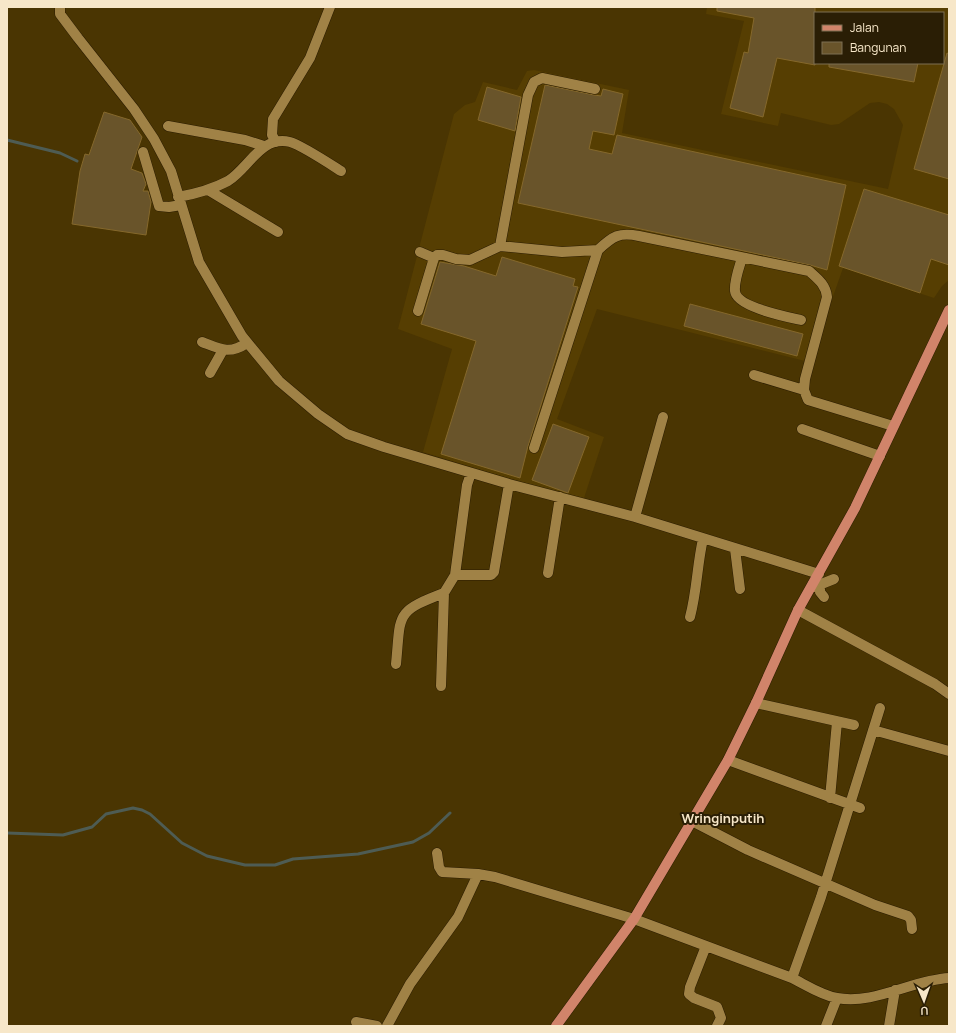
<svg xmlns="http://www.w3.org/2000/svg" width="956" height="1033" font-family="Manrope,sans-serif">
<rect width="100%" height="100%" fill="#4a3502"/>
<path fill="#563e02" fill-rule="evenodd" d="M707,7H949V280L942,286L934,298L843,268L829,308L813,363L597,309L557,419L604,437L583,501L423,452L452,349L398,329L454,114L465,105L475,102L483,82L517,90L527,71L534,70L629,90L622,133L888,189L903,125L894,109L887,104L879,102L870,103L839,124L831,125L781,113L778,126L721,114L744,21L706,14ZM815,13H943V63H815Z"/>
<g fill="none" stroke-linecap="round" stroke-linejoin="round">
<path stroke="#4e5c54" stroke-width="3" d="M7,140L60,153L77,161
M7,833L63,835L92,827L106,814L133,808L142,810L150,814L182,843L207,856L245,865H275L293,859L358,854L413,842L429,833L450,813"/>
</g>
<path fill="#69542a" stroke="#85682b" d="M717,7H815V65L777,58L763,117L730,108L744,52L748,53L754,18L717,11Z
M947,53L949,54V179L914,169Z
M829,63H918L914,82L829,67Z
M545,85L594,95L601,96L603,89L623,94L614,135L593,131L589,149L612,154L617,135L846,185L827,270L810,265L518,203Z
M487,87L521,97L515,131L478,120Z
M104,112L130,120L142,137L131,169L142,173L146,184L143,191H148L151,202L146,235L72,224L80,171L85,154L89,155Z
M864,189L949,215V265L931,259L920,293L839,266Z
M502,257L575,279L573,286L578,287L528,446L520,478L441,454L476,341L421,324L440,262L464,266L496,276Z
M690,304L803,334L797,356L684,326Z
M553,424L589,437L568,493L532,480Z"/>
<g fill="none" stroke-linecap="round" stroke-linejoin="round">
<g stroke="#2c1d00" stroke-width="11">
<path id="minor" d="M60,7V14L78,38L134,109L154,139L171,171L199,262L242,336L279,381L318,414L347,434L384,447L509,484L635,517L819,574
M168,126L245,140L264,146
M276,142L272,135L273,119L310,58L330,7
M143,152L159,206L169,207L181,205
M208,190L278,232
M178,197C195,194 213,189 228,181C249,168 261,135 290,142C301,145 330,164 341,171
M500,246L528,95L534,82L542,78L595,89
M420,252L434,258
M742,258C739,268 734,281 735,291C736,307 788,317 801,320
M418,311L434,258L437,255H443L456,259L470,260L500,246L562,252L598,250
M202,342C220,349 229,355 247,343
M210,373L223,350
M754,375L804,390
M802,429L880,456
M534,448L598,250C613,236 619,232 639,236L809,271C818,279 826,285 827,297L805,379L804,390L808,400L893,426
M635,517L663,417
M735,549L740,589
M548,573L560,497
M455,575H491L494,572L509,484
M813,584L814,587L834,579
M820,586V592L824,597
M798,610L935,684L949,694
M690,617C697,591 697,565 703,539
M396,664C401,614 394,612 444,593
M441,686L444,593L455,575L467,485L471,473
M756,703L854,725
M873,730L949,751
M728,760L860,808
M830,798L837,722
M692,821L748,850L875,905L908,916L911,920L912,929
M437,853L439,867L442,872L478,874
M706,946L690,987L689,994L694,998L717,1007L721,1018L717,1026
M792,978L821,897L880,708
M356,1022L377,1026
M387,1026L410,984L458,917L478,874L495,877L634,919L792,978C806,985 821,995 837,998C874,1005 912,980 949,978
M826,1026L837,998
M889,1026L895,990"/>
</g>
<g stroke="#2c1d00" stroke-width="11">
<path id="major" d="M556,1026L634,919L728,760L756,703L798,610L855,508L949,310"/>
</g>
<use href="#minor" stroke="#a08246" stroke-width="10"/>
<use href="#major" stroke="#d1846a" stroke-width="10"/>
</g>
<g text-anchor="middle" stroke-width="4" stroke-linejoin="round" paint-order="stroke">
<g font-size="13" font-weight="bold" fill="#f7e7c9" stroke="#2a1e05">
<text x="723" y="823">Wringinputih</text>
</g>
</g>
<rect width="956" height="1033" fill="none" stroke="#f7e7c9" stroke-width="16"/>
<rect x="814" y="12" width="130" height="52" fill="#2a1e05" stroke="#7c6e53"/>
<rect x="822" y="25" width="20" height="6" fill="#d1846a" stroke="#7c6e53"/>
<text x="850" y="32" font-size="12" fill="#f7e7c9">Jalan</text>
<rect x="822" y="42" width="20" height="12" fill="#69542a" stroke="#7c6e53"/>
<text x="850" y="52" font-size="12" fill="#f7e7c9">Bangunan</text>
<g transform="translate(924 1001) rotate(178)" stroke="#2a1e05" stroke-width="3" paint-order="stroke">
<path d="M0-3L7 15L0 10L-7 15Z" fill="#f7e7c9"/>
<text y="-6" font-size="11" font-weight="bold" text-anchor="middle" fill="#f7e7c9">U</text>
</g>
</svg>
